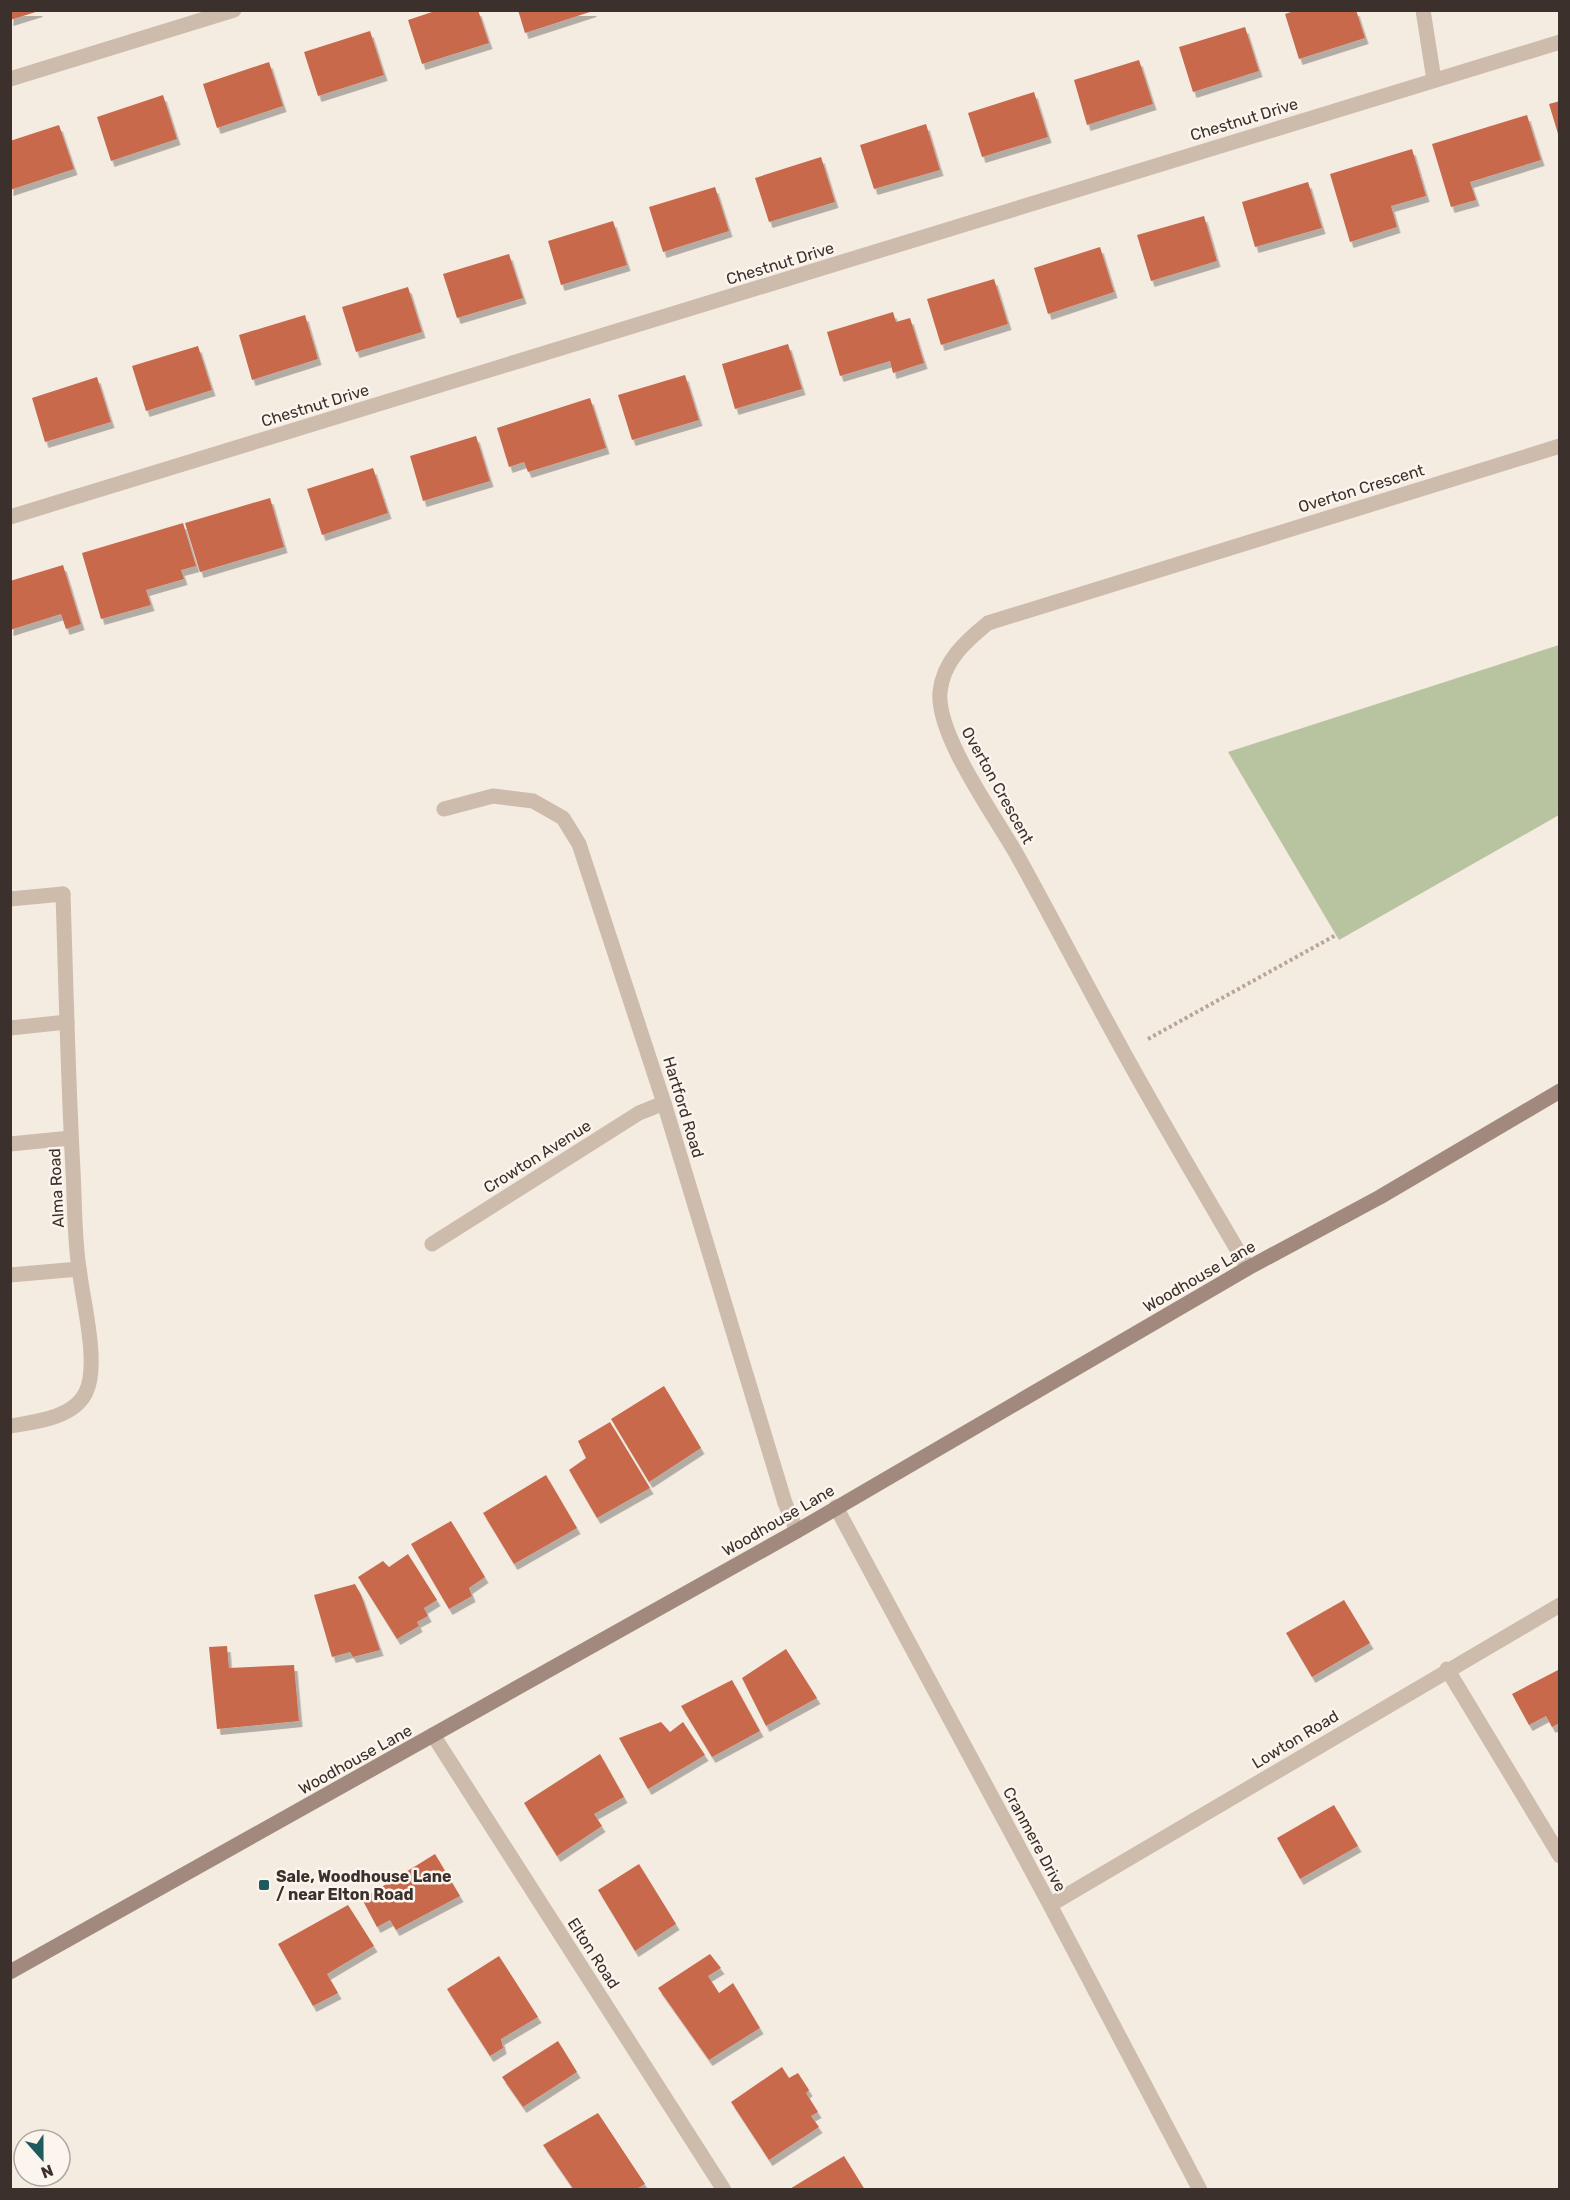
<svg xmlns="http://www.w3.org/2000/svg" width="1570" height="2200" font-family="Rubik,sans-serif">
<defs>
<filter id="shadow"><feDropShadow dx="3.5" dy="6" stdDeviation="0" flood-color="#0004"/></filter>
</defs>
<rect width="100%" height="100%" fill="#f4ebe1"/>
<path fill="#b8c4a0" d="M1559,645V815L1339,940L1228,752Z"/>
<path fill="#c8694b" filter="url(#shadow)" d="M10,10H39V11L10,20Z
M438,10H478L489,43L422,64L408,20Z
M518,10H593V11L525,33Z
M1297,10H1356L1365,38L1299,59L1285,14Z
M1245,27L1259,71L1193,92L1179,47Z
M370,31L384,75L318,96L304,52Z
M1139,60L1153,104L1087,125L1074,80Z
M269,62L283,106L217,128L203,84Z
M1034,92L1048,137L982,157L968,113Z
M163,95L177,139L111,161L97,117Z
M1560,101V137H1559L1549,104Z
M1527,115L1541,160L1470,182L1476,200L1451,207L1432,144Z
M926,124L940,170L874,189L860,145Z
M59,125L74,169L10,190V141Z
M1412,149L1426,196L1391,206L1397,227L1350,242L1330,174Z
M821,157L835,202L769,222L755,178Z
M1308,182L1322,228L1255,247L1242,202Z
M715,187L729,231L663,252L649,207Z
M1204,216L1217,261L1151,281L1137,235Z
M613,221L627,265L561,285L548,241Z
M1100,247L1114,292L1048,314L1034,268Z
M509,254L523,298L457,318L443,274Z
M994,279L1008,324L941,345L927,299Z
M408,287L422,332L356,352L342,307Z
M893,312L896,322L910,318L924,363L893,373L890,361L840,376L827,332Z
M305,315L318,359L252,380L239,335Z
M788,344L802,389L735,409L722,364Z
M198,346L212,390L146,411L132,366Z
M685,375L699,420L632,440L618,395Z
M97,377L111,422L45,442L32,398Z
M590,398L606,448L528,472L524,462L509,467L497,428Z
M476,436L490,481L423,501L410,456Z
M373,468L388,513L322,535L307,489Z
M270,498L284,547L200,572L185,523Z
M183,523L196,566L181,570L184,579L146,590L151,605L101,619L82,553Z
M63,565L81,624L66,629L61,614L10,630V581Z
M664,1386L701,1448L649,1482L611,1419Z
M610,1422L650,1488L597,1518L569,1470L586,1458L578,1441Z
M546,1475L577,1528L514,1564L483,1513Z
M451,1521L485,1577L469,1588L472,1596L449,1609L411,1544Z
M408,1554L437,1600L424,1608L428,1616L417,1622L419,1626L397,1639L358,1577L383,1561L389,1567Z
M355,1584L361,1595L380,1650L353,1657L350,1652L332,1657L314,1595Z
M1344,1600L1370,1643L1312,1677L1286,1633Z
M227,1646L229,1668L294,1665L299,1721L217,1729L209,1647Z
M786,1649L817,1698L766,1726L742,1678Z
M1560,1669V1723L1552,1727L1546,1716L1529,1725L1512,1694Z
M732,1680L760,1731L712,1757L681,1706Z
M661,1722L670,1732L683,1722L705,1755L648,1789L619,1738Z
M600,1754L624,1797L594,1814L602,1826L557,1856L524,1803Z
M1334,1805L1358,1846L1300,1879L1277,1838Z
M435,1854L460,1896L396,1930L390,1920L377,1927L362,1899Z
M639,1864L676,1924L635,1951L598,1890Z
M348,1905L374,1946L327,1974L338,1993L313,2006L278,1944Z
M710,1954L721,1968L708,1976L719,1993L733,1983L760,2028L709,2060L658,1988Z
M499,1956L538,2017L501,2039L503,2048L490,2056L447,1989Z
M558,2041L577,2072L523,2107L502,2077Z
M782,2067L789,2078L798,2073L809,2090L806,2093L818,2112L811,2116L819,2127L769,2160L731,2102Z
M598,2113L645,2184L635,2190H574L543,2145Z
M844,2156L865,2190H788Z"/>
<g fill="none" stroke-linecap="round" stroke-linejoin="round">
<path stroke="#b9a596" stroke-width="4" stroke-dasharray="3 3" stroke-linecap="butt" d="M1148,1039L1336,935"/>
<path stroke="#cdbbac" stroke-width="15" d="M10,899L63,894
M10,1028L67,1022
M10,1144L71,1138
M10,1275L79,1269"/>
<path stroke="#cdbbac" stroke-width="15" d="M1423,10L1434,80
M10,79L234,10
M10,517L1560,42
M444,809L493,796L533,801L563,818L579,844L664,1103L785,1503L797,1531
M432,1244L639,1113L664,1103
M1248,1268C1206,1196 1163,1124 1123,1051C1087,986 1053,920 1017,855C995,816 936,735 940,692C943,661 966,641 988,623L1560,446
M10,1426C35,1422 74,1418 86,1392C99,1365 84,1306 80,1275C74,1241 75,1206 73,1171C68,1079 66,986 63,894
M836,1507L1050,1905L1200,2190
M1447,1669L1560,1856
M433,1735L724,2190
M1050,1905L1560,1605"/>
<path stroke="#a18a7d" stroke-width="15" d="M10,1972L797,1531L1248,1268L1380,1197L1560,1091"/>
</g>
<rect fill="#1f5a5e" stroke="#fbf5ee" stroke-width="2" x="258" y="1879" width="12" height="12" rx="3"/>
<g text-anchor="middle" stroke-width="5" stroke-linejoin="round" paint-order="stroke">
<g font-size="16" fill="#3b302b" stroke="#fbf5ee">
<text transform="translate(1244 119) rotate(-17)" y="6">Chestnut Drive</text>
<text transform="translate(780 263) rotate(-17)" y="6">Chestnut Drive</text>
<text transform="translate(315 405) rotate(-17)" y="6">Chestnut Drive</text>
<text transform="translate(1361 488) rotate(-17)" y="6">Overton Crescent</text>
<text transform="translate(998 785) rotate(61)" y="6">Overton Crescent</text>
<text transform="translate(684 1107) rotate(73)" y="6">Hartford Road</text>
<text transform="translate(537 1156) rotate(-32)" y="6">Crowton Avenue</text>
<text transform="translate(56 1188) rotate(-93)" y="6">Alma Road</text>
<text transform="translate(1199 1276) rotate(-30)" y="6">Woodhouse Lane</text>
<text transform="translate(778 1520) rotate(-30)" y="6">Woodhouse Lane</text>
<text transform="translate(1295 1739) rotate(-31)" y="6">Lowton Road</text>
<text transform="translate(355 1759) rotate(-29)" y="6">Woodhouse Lane</text>
<text transform="translate(1035 1839) rotate(62)" y="6">Cranmere Drive</text>
<text transform="translate(594 1953) rotate(57)" y="6">Elton Road</text>
</g>
<g font-size="16" font-weight="bold" fill="#3b302b" stroke="#fbf5ee" text-anchor="start">
<text x="276" y="1882">Sale, Woodhouse Lane<tspan x="276" dy="18">/ near Elton Road</tspan></text>
</g>
</g>
<rect width="1570" height="2200" fill="none" stroke="#3b302b" stroke-width="24"/>
<g transform="translate(42 2158) rotate(159)"><circle r="28" fill="#fbf5ee" stroke="#aea6a0" stroke-width="1.5"/>
<path d="M0-4.5L10 22L0 15L-10 22Z" fill="#1f5a5e"/>
<text y="-9" font-size="16" font-weight="bold" text-anchor="middle" fill="#3b302b">N</text>
</g>
</svg>
